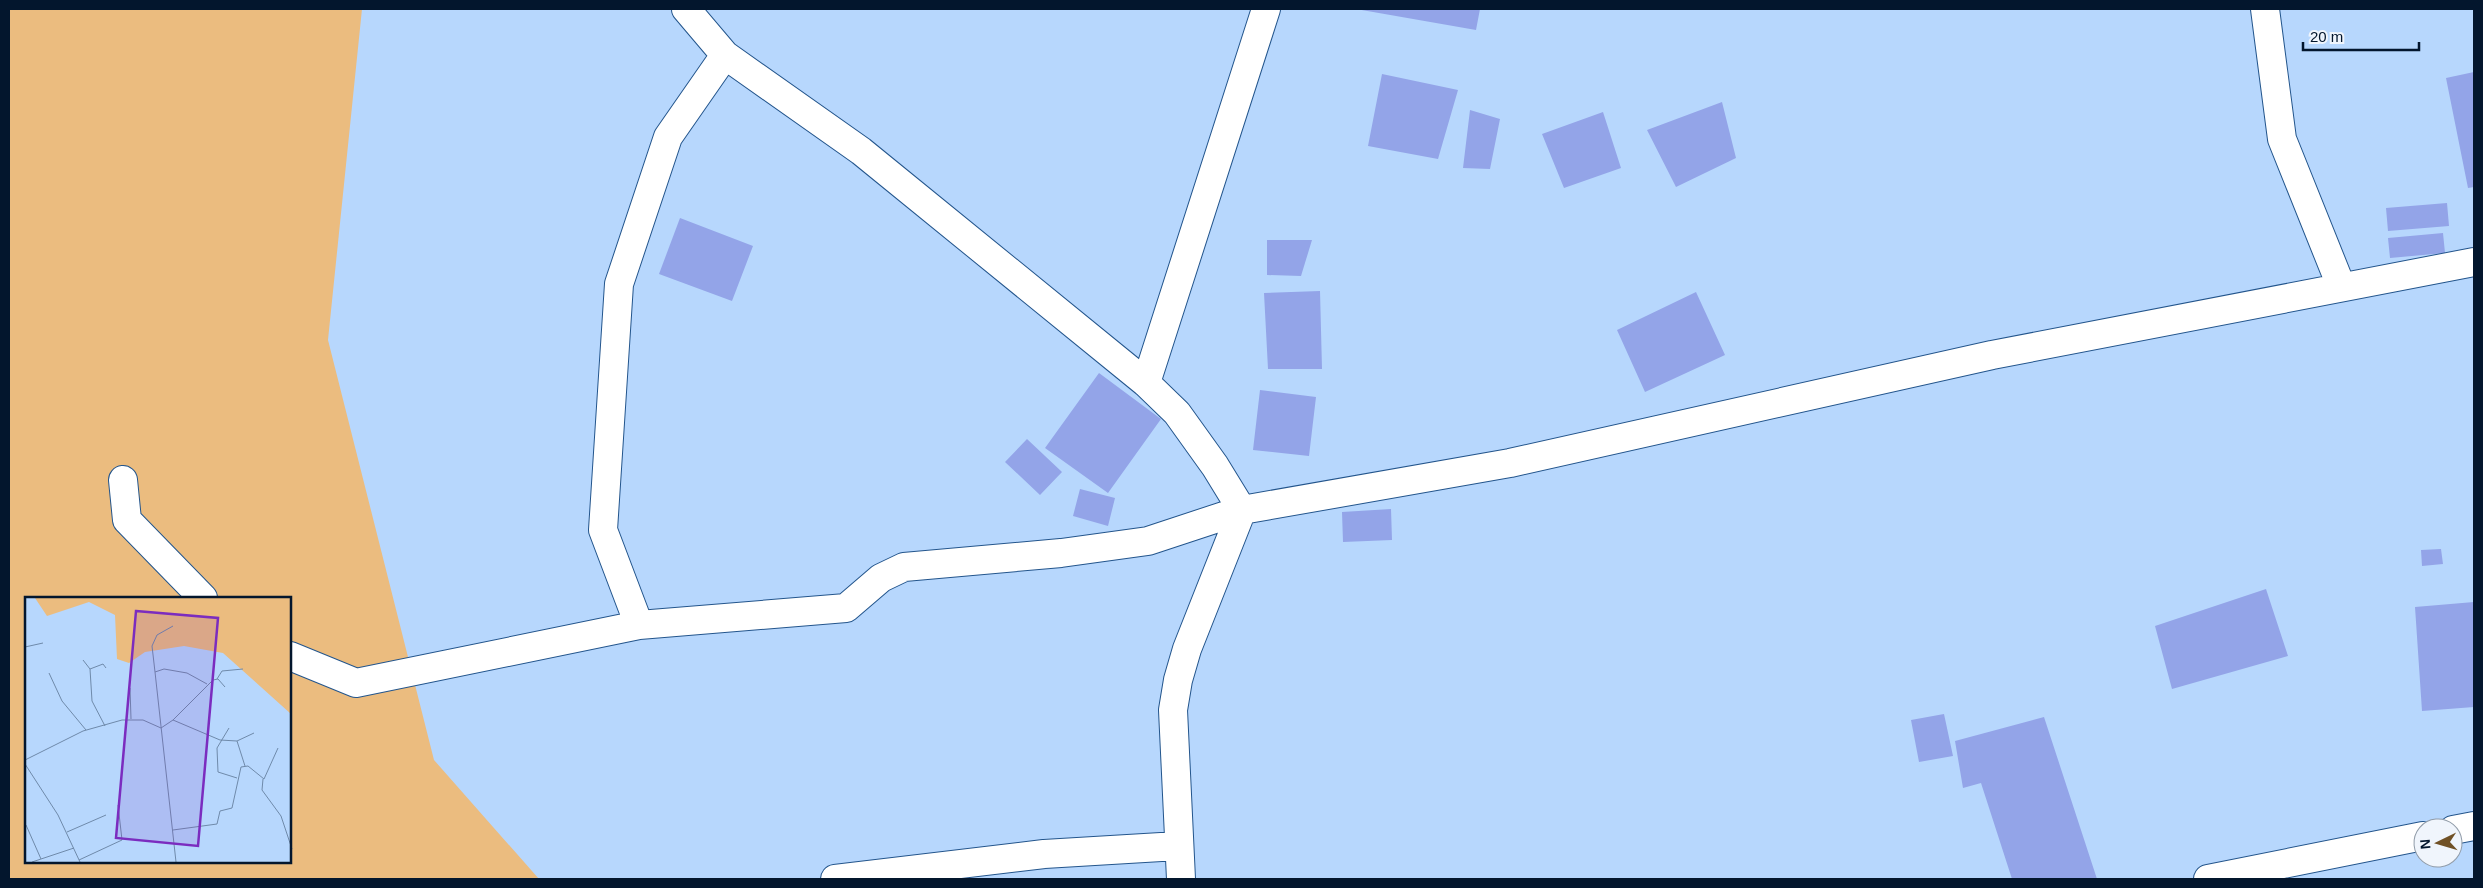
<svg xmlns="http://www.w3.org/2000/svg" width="2483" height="888" font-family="Helvetica,sans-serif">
<rect width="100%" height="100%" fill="#b7d7fd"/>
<path fill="#ebbc7f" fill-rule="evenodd" d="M9,9H362L328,340L434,760L539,879H9ZM26,598H290V862H26Z"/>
<path fill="#93a4e8" d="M1356,9H1480L1476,30Z
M2474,72V187L2468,188L2446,78Z
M1382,74L1458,90L1438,159L1368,146Z
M1722,102L1736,158L1676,187L1647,130Z
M1470,110L1500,119L1490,169L1463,168Z
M1603,112L1621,168L1564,188L1542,134Z
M2447,203L2449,226L2388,231L2386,208Z
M680,218L753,246L732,301L659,274Z
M2443,233L2445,253L2390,258L2388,238Z
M1267,240H1312L1301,276L1267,275Z
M1320,291L1322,369H1268L1264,293Z
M1696,292L1725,355L1645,392L1617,330Z
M1099,373L1161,419L1108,493L1045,448Z
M1260,390L1316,397L1309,456L1253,450Z
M1027,439L1062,472L1040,495L1005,462Z
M1080,489L1115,498L1108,526L1073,516Z
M1391,509L1392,540L1343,542L1342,512Z
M2441,549L2443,564L2422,566L2421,550Z
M2266,589L2288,656L2172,689L2155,626Z
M2474,602V707L2422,711L2415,607Z
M1944,714L1953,756L1919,762L1911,720Z
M2044,717L2097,879H2012L1981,783L1963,788L1955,741Z"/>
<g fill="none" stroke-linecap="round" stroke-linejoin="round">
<g stroke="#23558c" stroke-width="30">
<path id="minor" d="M686,9L725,55L861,151L1146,383L1177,413L1215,466L1242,510
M2265,9L2282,139L2341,286
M725,55L668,137L619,284L603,530L639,625L846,608L881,578L904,567L1061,553L1148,541L1242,510L1510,463L1992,355L2474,262
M1146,383L1266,9
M123,480L127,520L203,598
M290,656L356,683L639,625
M2453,830L2474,826
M835,879L1044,854L1178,846
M1181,879L1173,710L1178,680L1187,649L1242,510
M2208,879L2423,836"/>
</g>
<use href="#minor" stroke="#fff" stroke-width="28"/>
</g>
<g transform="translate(25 597)">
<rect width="266" height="266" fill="#b7d7fd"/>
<path d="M10,1H266V117L198,56L159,49L120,55L104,66L92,62L90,18L64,5L22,19Z" fill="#ebbc7f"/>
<path fill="none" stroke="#6f8aaa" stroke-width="1" d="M0,50L18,46M58,63L65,72L67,104L80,129M65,72L78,67L81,71M130,75L127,49L132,38L148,29M24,76L37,104L61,133M192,82L197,74L218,72M105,91L106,122M148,123L195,143L212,144L229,136M136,131L148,123L188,83L193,82L200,90M204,131L192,151L193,175L212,181M212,144L220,169M0,163L58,134L97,123H118L136,131M0,167L33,218L55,265M238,182L237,193L256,219L267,252M1,228L16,262M148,233L192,227L195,214L207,211L216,170L223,169L239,182L253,151M42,235L81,218M54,263L97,243L93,208M7,265L49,251M151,265L130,75L139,72L162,76L182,87"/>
<path fill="#7b2cbf" fill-opacity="0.15" stroke="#7b2cbf" stroke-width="2.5" d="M111,14L193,21L173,249L91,241Z"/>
<rect width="266" height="266" fill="none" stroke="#03162d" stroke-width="2.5"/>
</g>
<rect width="2483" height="888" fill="none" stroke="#03162d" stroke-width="20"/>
<g transform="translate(2438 843) rotate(265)"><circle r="24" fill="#f0f5fc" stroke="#919ca9"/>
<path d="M0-4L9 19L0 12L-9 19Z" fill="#705126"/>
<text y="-8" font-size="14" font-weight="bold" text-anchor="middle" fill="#03162d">N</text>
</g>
<path d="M2303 42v8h116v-8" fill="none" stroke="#03162d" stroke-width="2.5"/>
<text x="2310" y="42" font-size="15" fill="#03162d" stroke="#f0f5fc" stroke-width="4" paint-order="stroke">20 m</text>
</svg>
